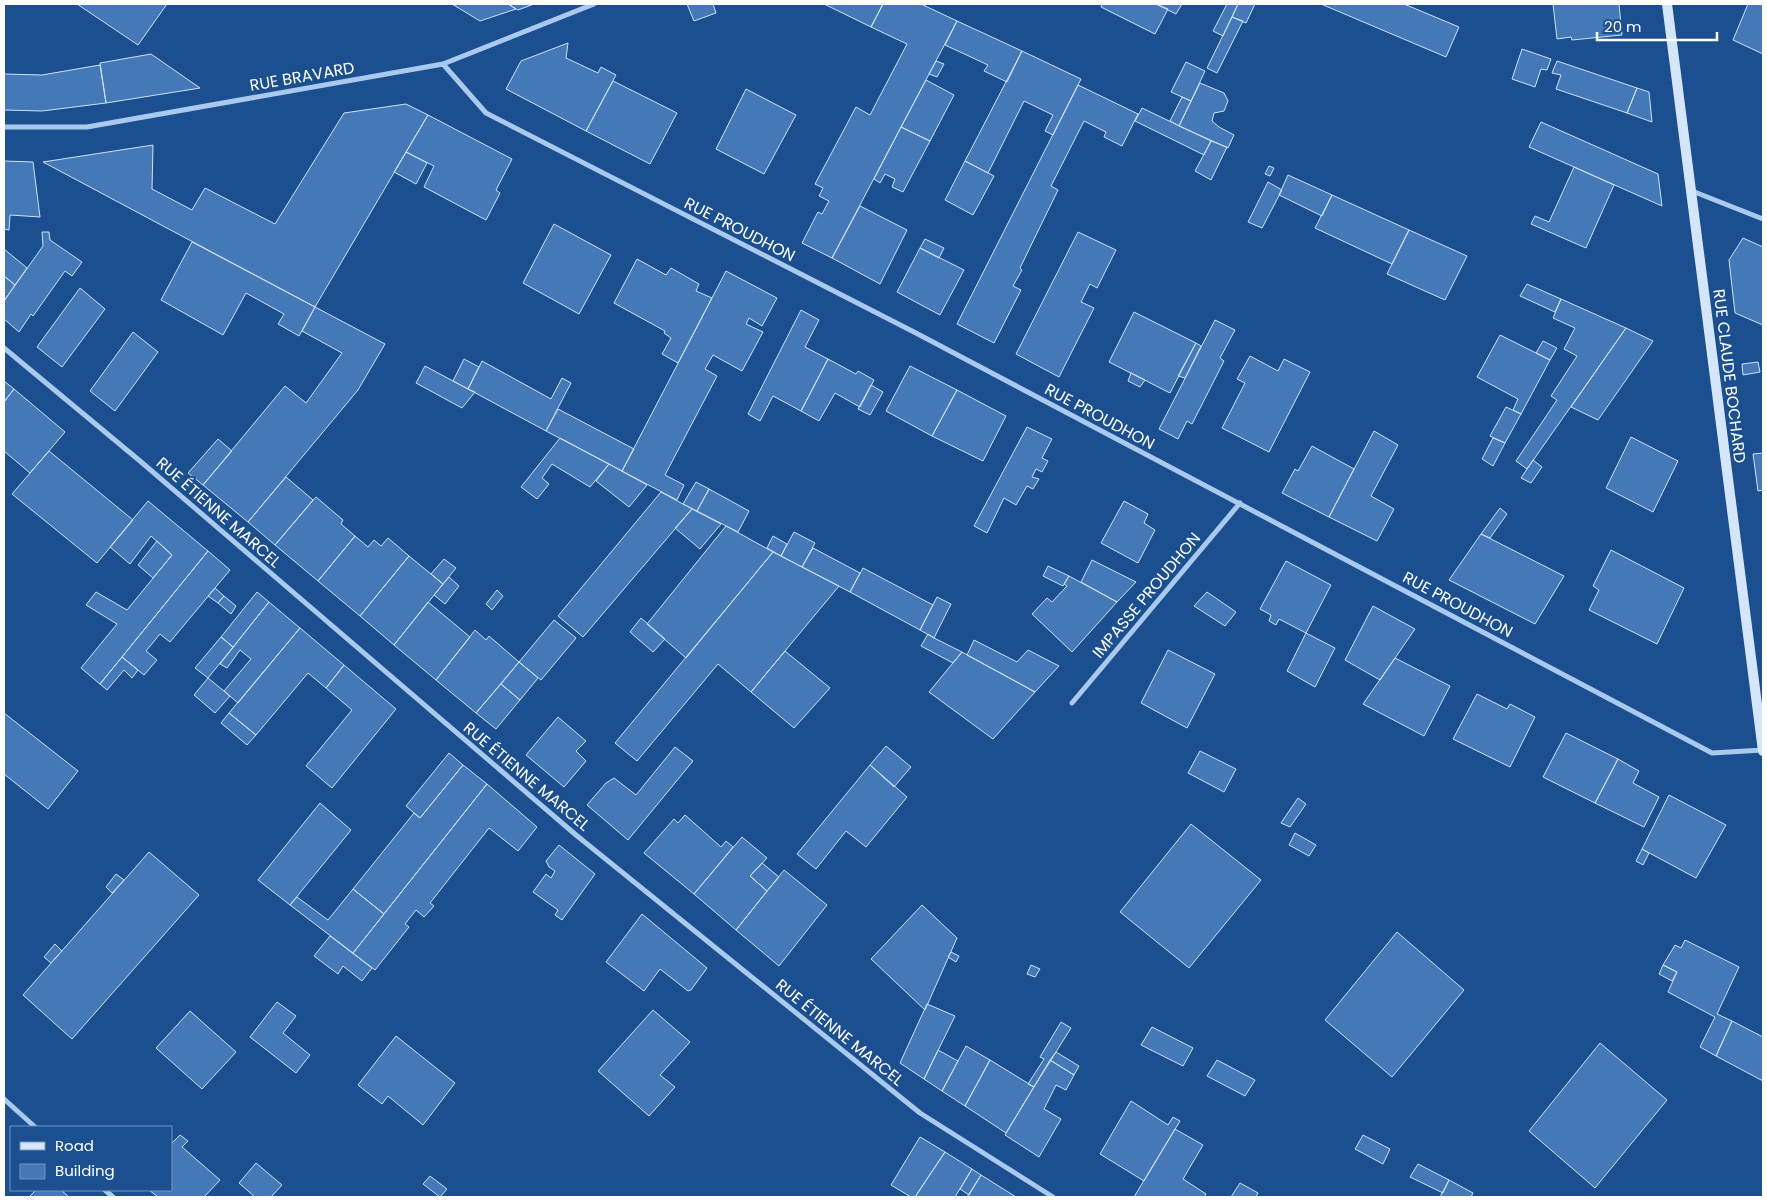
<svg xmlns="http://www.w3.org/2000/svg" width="1767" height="1201" font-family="Poppins,sans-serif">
<rect width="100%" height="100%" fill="#1b4f8f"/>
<path fill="#4478b7" stroke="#cfe3fa" d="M77,4H167L138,45Z
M452,4H508L516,9L480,21Z
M508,4H534L518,10Z
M687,4H713L716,13L694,21Z
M824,4H883L871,27Z
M883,4H921L957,21L832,258L802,243L818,212L822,214L829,201L819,196L823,188L815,184L856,107L870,115L907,44L871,27Z
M1102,4H1156L1168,9L1155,34L1101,7Z
M1156,4H1182L1176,14Z
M1227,4H1238L1223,36L1213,31Z
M1238,4H1255L1246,23L1232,17Z
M1321,4H1404L1459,27L1446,57Z
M1553,4H1619L1622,35L1572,40L1571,37L1557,39Z
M1748,4H1763V54L1733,40Z
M1232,17L1243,21L1217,73L1207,68Z
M957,21L1022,51L1007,82L984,71L988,65L945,45Z
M568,43L566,58L598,73L601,67L616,75L586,131L506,89L521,61Z
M1522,49L1551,59L1547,70L1541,69L1535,87L1512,79Z
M1022,51L1081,79L1053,135L1045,131L1053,115L1024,101L988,173L965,161Z
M151,54L200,88L106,103L100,63Z
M936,61L944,64L937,77L929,74Z
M1557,61L1637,88L1627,113L1556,89L1561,75L1552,73Z
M1186,62L1205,71L1191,101L1171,92Z
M100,65L106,103L42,111L4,110V74L42,75Z
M926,80L954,95L930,141L901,127Z
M613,81L677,113L650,164L586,131Z
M1200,83L1224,93L1228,101L1224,111L1214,113L1212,121L1219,127L1234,135L1228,148L1179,126Z
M1078,85L1138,114L1122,146L1104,137L1106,132L1084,121L1051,186L1058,190L1020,268L1022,270L1013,286L1021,290L994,343L957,324Z
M1637,88L1649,92L1652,122L1627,113Z
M746,89L796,115L764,174L716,149Z
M1182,97L1191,101L1179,126L1170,121Z
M406,104L428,115L315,307L43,162L153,145L152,189L192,210L205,188L275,224L344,113Z
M1142,108L1211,141L1204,155L1135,121Z
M428,115L512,159L496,190L500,193L486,220L424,187L434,166L406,152Z
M1541,122L1658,174L1662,206L1529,147Z
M901,127L930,141L903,192L892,187L895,179L885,174L880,183L874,179Z
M1211,141L1227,147L1211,180L1195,171Z
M406,152L427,163L416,184L394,172Z
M4,161L33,162L40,217L10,215L9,230L4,229Z
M965,161L994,176L973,215L945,200Z
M1269,166L1274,168L1270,176L1265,174Z
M1574,167L1614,185L1586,248L1531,224L1535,216L1549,222Z
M1288,175L1332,195L1322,216L1279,195Z
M1268,182L1282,190L1262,228L1248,222Z
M1332,195L1409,230L1392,264L1315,228Z
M860,206L907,230L880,284L832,258Z
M554,224L611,255L579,314L523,283Z
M1409,230L1467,256L1445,300L1387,274Z
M42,232H49L50,240L82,262L72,276L65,271L33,316L31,314L19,332L4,319V301L43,246Z
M1078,232L1116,250L1097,288L1090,284L1081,302L1094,308L1059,377L1016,354Z
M1743,238L1763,247V325L1735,313L1729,260Z
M925,239L944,248L939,258L920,248Z
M192,242L315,307L299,336L278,324L284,314L246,293L223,335L161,300Z
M920,248L964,270L940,315L897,292Z
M4,249L27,268L15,285L4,276Z
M637,259L666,275L671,268L699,284L696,291L712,298L678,363L662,354L671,338L664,333L665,331L614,303Z
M726,271L777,298L762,326L749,318L746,324L763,332L742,371L713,355L705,369L717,376L665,475L684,485L677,500L622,471Z
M4,276L15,285L4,301Z
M1527,284L1561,299L1555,312L1520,296Z
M80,288L105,309L62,367L37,347Z
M1561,299L1626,328L1527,469L1516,461L1557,400L1551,396L1577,356L1564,349L1575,328L1553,318Z
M315,307L385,344L358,390L248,522L203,485L285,386L306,403L342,353L302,331Z
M801,310L819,320L805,347L828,359L801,411L773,396L760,421L748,414Z
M1134,312L1196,343L1170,393L1109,362Z
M1215,320L1235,330L1220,358L1224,361L1192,424L1187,421L1178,439L1159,429Z
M1626,328L1653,341L1598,420L1571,407Z
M133,332L158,352L115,411L90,391Z
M1500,335L1550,360L1521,414L1513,410L1518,399L1477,377Z
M1543,341L1557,348L1550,360L1536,353Z
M1196,343L1201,346L1185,378L1178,376Z
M1250,356L1278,371L1284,359L1310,372L1269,452L1222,428L1245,383L1237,379Z
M464,359L479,367L468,389L453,381Z
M828,359L856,374L858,371L874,380L860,407L835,393L819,421L801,411Z
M482,361L551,399L562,378L571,383L546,431L468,389Z
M1758,362L1760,372L1743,375L1742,364Z
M425,366L468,389L475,392L462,408L416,383Z
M910,366L957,390L932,436L886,411Z
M1131,373L1145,380L1140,387L1128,381Z
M4,381L14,389L4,402Z
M871,385L883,392L870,415L858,409Z
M14,389L65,432L30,473L4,451V402Z
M957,390L1006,416L983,461L932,436Z
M1506,407L1521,414L1505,443L1490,436Z
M558,409L634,449L622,471L546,431Z
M1027,427L1052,439L1042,458L1048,461L1042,472L1036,469L1032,477L1039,479L1033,489L1027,486L1016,505L1004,498L987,533L974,526Z
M1374,431L1398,445L1371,496L1394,509L1377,541L1329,517Z
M1631,437L1678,461L1653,512L1606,488Z
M560,438L609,464L590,487L552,464L542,478L549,484L537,499L521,487Z
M1493,438L1505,443L1493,466L1482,459Z
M218,439L232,451L203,485L188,473Z
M1312,446L1354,469L1329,517L1282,493L1295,469L1298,471Z
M49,451L133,520L97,563L12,494Z
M1763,453V490L1758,491L1753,454Z
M1533,460L1542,467L1531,483L1521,478Z
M609,464L647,485L629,507L596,481Z
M286,477L313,500L275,545L248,522Z
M696,482L709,489L697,511L683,504Z
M709,489L749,511L738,532L697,511Z
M661,492L692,509L583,637L558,616Z
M316,497L343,520L341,524L355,536L318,581L275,545Z
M148,501L208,551L100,684L81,668L117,624L86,605L96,592L127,610L172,555L151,536L130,564L110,547Z
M1124,501L1148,514L1144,523L1155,530L1138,563L1101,543Z
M1500,508L1507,514L1490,538L1481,534Z
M692,509L721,524L700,549L675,528Z
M726,526L773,552L686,658L647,624Z
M794,532L815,543L802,567L781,556Z
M1481,534L1564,576L1535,624L1449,580Z
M355,536L368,547L374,540L381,546L388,538L409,556L360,616L318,581Z
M773,536L787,544L781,556L767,548Z
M157,541L172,555L153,578L138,565Z
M813,548L860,573L850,592L802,567Z
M1611,550L1684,588L1657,644L1589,610L1599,590L1593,586Z
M208,551L230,570L170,642L160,634L146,651L157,660L144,675L122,657Z
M773,552L839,586L751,692L718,664L637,761L615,743Z
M409,556L443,584L394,645L360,616Z
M444,559L456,568L443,584L431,574Z
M1092,560L1136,582L1117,602L1081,582Z
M1286,561L1331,585L1306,633L1279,619L1276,625L1269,621L1271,615L1260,609Z
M1048,566L1069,576L1063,586L1043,576Z
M863,568L933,605L920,630L850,592Z
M1069,576L1117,602L1072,652L1032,614L1047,598L1052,602L1067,586L1064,584Z
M449,577L459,586L445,604L434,595Z
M215,588L224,596L218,603L208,596Z
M497,590L503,596L492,610L486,604Z
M257,592L269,602L233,647L221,637Z
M1207,592L1236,612L1225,626L1194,606Z
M224,596L236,606L231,614L218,603Z
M937,597L951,604L934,638L920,630Z
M269,602L300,628L238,703L224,691L251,659L240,650L227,668L220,664Z
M428,602L470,637L436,680L394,645Z
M1373,606L1415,629L1380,680L1345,660Z
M641,618L665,639L653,652L630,632Z
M554,620L576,638L541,680L519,662Z
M300,628L344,665L326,688L308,673L256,735L229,713Z
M475,630L486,640L489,636L519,662L476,713L436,680Z
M1306,633L1335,648L1315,687L1287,671Z
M928,634L934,638L962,652L953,663L921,646Z
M221,637L233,647L208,678L195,668Z
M974,640L1017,662L1028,650L1059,666L1035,692L967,655Z
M1168,650L1215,674L1187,728L1141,703Z
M785,651L830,688L794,728L751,692Z
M962,652L1035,692L993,739L929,692Z
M122,657L138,670L132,678L124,670L107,690L100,684Z
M1395,658L1450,686L1424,736L1363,704Z
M519,662L538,678L520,700L501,684Z
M344,665L396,709L332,788L306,766L352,710L326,688Z
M208,678L230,696L215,713L194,695Z
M501,684L520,700L496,729L476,713Z
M1477,694L1507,709L1510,704L1535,717L1510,767L1453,739Z
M4,713L78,771L48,809L4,774Z
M229,713L256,735L247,745L221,723Z
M558,717L586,741L576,751L586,761L564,787L526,755Z
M1566,733L1618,759L1595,803L1543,777Z
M886,746L911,767L894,787L870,765Z
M675,747L693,761L628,840L587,805L606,783L614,778L636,795Z
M1200,751L1236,769L1224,792L1188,773Z
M449,753L463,765L420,818L406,806Z
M1618,759L1639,771L1633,783L1659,797L1644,827L1595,803Z
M463,765L487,784L384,914L353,889L414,813L420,818Z
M870,765L907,797L866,847L846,831L816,869L797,854Z
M487,784L537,827L518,851L489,828L430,903L434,906L424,917L416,910L405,924L409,927L375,970L353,953Z
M1669,795L1726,825L1696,878L1642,849Z
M1298,798L1306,804L1290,827L1281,823Z
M320,803L351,830L290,905L258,880Z
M685,815L721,847L726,841L733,847L694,894L644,853L674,819L678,823Z
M1191,824L1261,880L1189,968L1120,912Z
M1295,833L1316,845L1309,856L1289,845Z
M742,837L767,858L750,876L767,891L736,930L694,894Z
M559,845L595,874L562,920L555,915L558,910L533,892L546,874L551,878L555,871L549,867L546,861Z
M1642,849L1649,853L1643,865L1636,861Z
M149,852L199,895L72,1039L23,995Z
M762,863L779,877L767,891L750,876Z
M784,870L827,905L779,966L736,930Z
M116,874L124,880L112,893L106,887Z
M353,889L384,914L353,953L290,905L297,897L328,920Z
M922,905L957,938L925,1010L871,959Z
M642,914L707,968L691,990L688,991L660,969L644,991L606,962Z
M1397,932L1464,990L1392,1077L1325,1020Z
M330,936L372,968L362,981L343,966L338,974L314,956Z
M1685,940L1739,967L1717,1014L1732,1021L1716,1056L1700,1047L1715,1017L1668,992L1677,972L1663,965L1675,945L1681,948Z
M55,944L62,951L51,963L44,957Z
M951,952L959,956L956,962L948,957Z
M1031,965L1040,969L1035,977L1027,974Z
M1663,965L1677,972L1672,981L1659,974Z
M277,1002L296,1016L283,1033L310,1055L296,1073L250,1037Z
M927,1004L955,1016L924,1079L900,1063Z
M653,1010L690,1042L660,1075L675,1087L649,1116L598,1071Z
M190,1011L236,1052L202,1089L156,1048Z
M1732,1021L1763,1037V1081L1716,1056Z
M1061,1022L1071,1028L1034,1087L1028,1084L1044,1059L1040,1057Z
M1152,1027L1193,1048L1183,1066L1141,1045Z
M396,1036L455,1083L423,1125L388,1096L382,1104L358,1085Z
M1600,1043L1667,1100L1595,1188L1529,1131Z
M966,1046L990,1060L965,1106L942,1091Z
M938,1050L958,1061L942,1091L924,1079Z
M1056,1052L1079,1066L1074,1075L1050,1060Z
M990,1060L1034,1087L1006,1133L965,1106Z
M1050,1060L1074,1075L1066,1090L1056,1085L1044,1109L1061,1119L1039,1157L1005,1135Z
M1217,1060L1255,1080L1245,1096L1207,1076Z
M1131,1101L1168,1125L1173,1117L1180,1121L1144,1181L1100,1154Z
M1175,1129L1203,1145L1183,1179L1206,1194L1204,1197H1134Z
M180,1135L188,1141L182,1147L220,1180L204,1197H158L149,1190H171V1144Z
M1363,1135L1390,1149L1383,1164L1355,1149Z
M920,1137L945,1152L915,1197H911L891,1185Z
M945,1152L972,1169L955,1197H915Z
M256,1163L282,1185L271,1197H255L239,1183Z
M1418,1164L1449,1180L1443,1193L1410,1177Z
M972,1169L981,1175L969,1195L960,1189Z
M981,1175L1016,1197H967Z
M430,1176L447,1189L440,1197L423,1184Z
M1449,1180L1473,1193L1471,1197H1440Z
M1240,1183L1258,1193L1256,1197H1231Z
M36,1190H61L69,1197H29Z"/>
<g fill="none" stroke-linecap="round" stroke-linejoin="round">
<path stroke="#a9c9ee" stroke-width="5" d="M443,64L486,113L914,332L1712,753L1763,750
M4,127H87L443,64L594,4
M1692,191L1763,219
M4,348L140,461L576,835L920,1113L1053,1197
M1072,703L1240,503
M4,1099L35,1127
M105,1190L113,1197"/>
<path stroke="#d6e6fa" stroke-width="10" d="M1667,4L1763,751"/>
</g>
<g text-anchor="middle" stroke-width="4" stroke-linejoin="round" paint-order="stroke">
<g font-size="16" fill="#fff" stroke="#1b4f8f">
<text transform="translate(302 76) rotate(-10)" y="6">RUE BRAVARD</text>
<text transform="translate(740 229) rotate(27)" y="6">RUE PROUDHON</text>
<text transform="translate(1730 376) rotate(83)" y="6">RUE CLAUDE BOCHARD</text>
<text transform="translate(1100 416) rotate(28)" y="6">RUE PROUDHON</text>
<text transform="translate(219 512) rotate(41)" y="6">RUE ÉTIENNE MARCEL</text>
<text transform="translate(1146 595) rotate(-50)" y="6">IMPASSE PROUDHON</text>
<text transform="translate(1458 604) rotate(28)" y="6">RUE PROUDHON</text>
<text transform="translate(527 776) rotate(40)" y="6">RUE ÉTIENNE MARCEL</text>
<text transform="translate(840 1032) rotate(39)" y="6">RUE ÉTIENNE MARCEL</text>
</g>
</g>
<rect width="1767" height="1201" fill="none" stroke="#ffffff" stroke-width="10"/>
<rect x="10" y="1126" width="162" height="65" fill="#1b4f8f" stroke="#7695bc"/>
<rect x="20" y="1142" width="25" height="8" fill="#d6e6fa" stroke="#7695bc"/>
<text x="55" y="1151" font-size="15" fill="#ffffff">Road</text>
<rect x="20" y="1164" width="25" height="15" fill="#4478b7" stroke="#7695bc"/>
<text x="55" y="1176" font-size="15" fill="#ffffff">Building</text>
<path d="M1597 32v8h120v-8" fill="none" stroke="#ffffff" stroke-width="2.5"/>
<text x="1604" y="32" font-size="15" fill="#ffffff" stroke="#1b4f8f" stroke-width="4" paint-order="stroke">20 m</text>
</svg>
